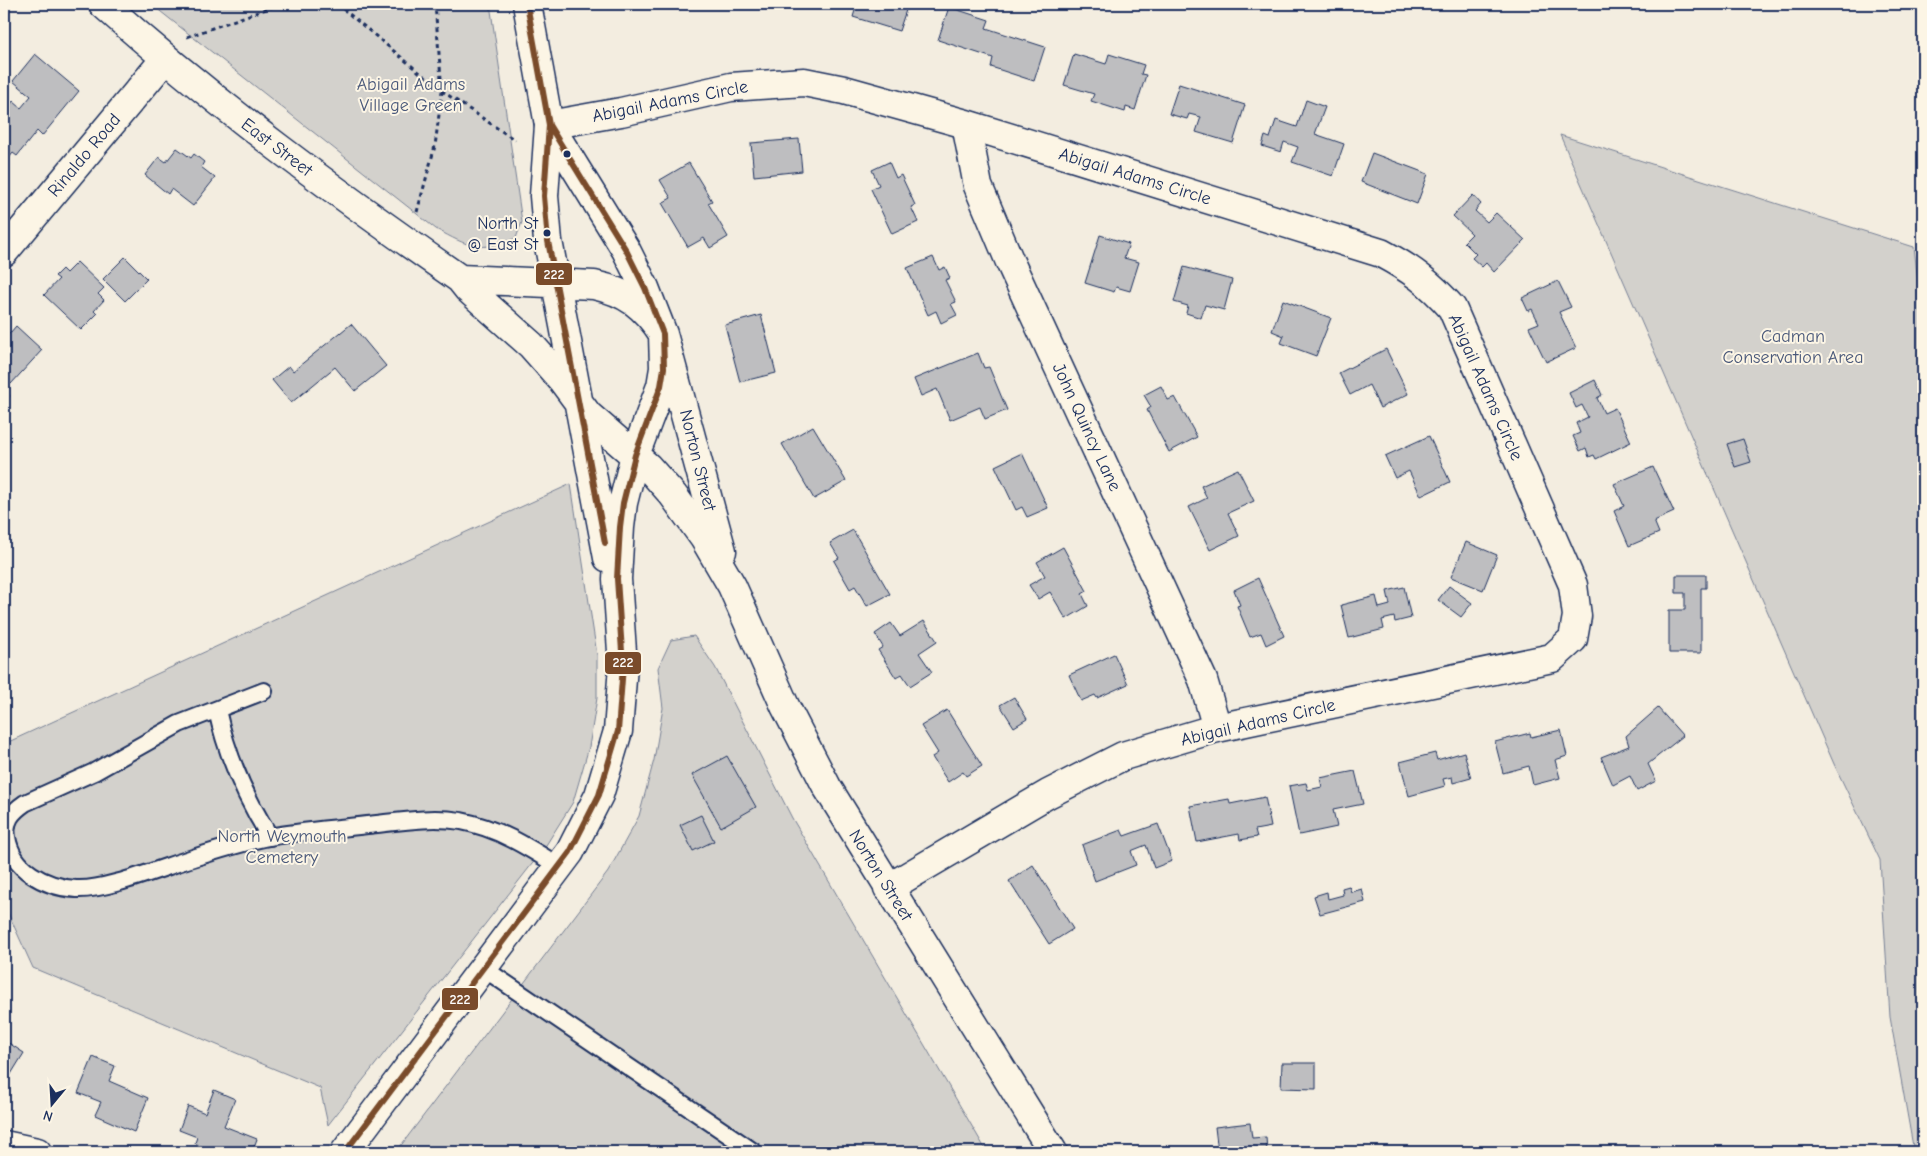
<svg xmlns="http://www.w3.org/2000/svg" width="1927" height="1156" font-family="'Comic Neue',sans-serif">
<rect width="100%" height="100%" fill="#f3ede0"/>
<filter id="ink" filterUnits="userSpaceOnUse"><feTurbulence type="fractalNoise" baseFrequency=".02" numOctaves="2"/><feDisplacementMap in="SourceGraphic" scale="10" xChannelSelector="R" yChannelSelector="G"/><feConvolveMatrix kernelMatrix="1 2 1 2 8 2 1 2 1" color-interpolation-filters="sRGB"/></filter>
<g filter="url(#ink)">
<path fill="#d3d1cc" stroke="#778095" d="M151,4H490L522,222L516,238C480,253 469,247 436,229Z
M1560,135L1914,247L1923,327V1152H1914L1890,1017L1880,860L1834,764Z
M571,484L597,655V698L589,747L573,802L543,850L328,1125L320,1088L33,968L4,904V744Z
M694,636L715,667L792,818L987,1152H396L608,872L639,816L654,760L663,708L658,668L671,640Z"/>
<path fill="#bebec0" stroke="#1b2f5e" d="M857,4H908L899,31L853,17Z
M949,7L989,20L986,28L1045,47L1034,81L991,67L993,58L938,40Z
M35,54L79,91L42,136L37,131L17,156L13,153L4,164V113L13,101L21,108L31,96L13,81Z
M1074,54L1106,64L1109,54L1144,65L1141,74L1146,75L1135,110L1126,107L1125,112L1091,101L1094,94L1064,85Z
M1179,84L1245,105L1233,143L1196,132L1201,117L1189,114L1187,119L1169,114Z
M1306,100L1325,107L1315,134L1344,144L1333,176L1292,162L1298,147L1284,142L1281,152L1262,146L1265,136L1270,138L1276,120L1297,127Z
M799,139L802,171L754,176L751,143Z
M177,148L191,158L194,154L204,162L201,167L215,178L193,206L171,189L168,194L145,175L159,157L166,162Z
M1372,153L1428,174L1417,204L1361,182Z
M889,162L896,178L901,175L915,205L911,207L918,222L892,234L871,189L879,185L872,170Z
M689,163L712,201L708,203L728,237L710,248L704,238L688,247L662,203L671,198L660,180Z
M1473,195L1481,204L1475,211L1487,222L1496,213L1525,240L1494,272L1486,263L1482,267L1472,258L1476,254L1464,242L1472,234L1453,216Z
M1100,235L1129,244L1124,258L1139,262L1130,291L1116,287L1114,292L1085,283Z
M125,257L147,279L125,301L103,279Z
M933,257L939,270L945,267L950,278L945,280L956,302L951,304L957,315L941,323L936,311L928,315L907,268Z
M77,262L104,288L98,294L104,300L94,311L97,314L81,330L44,295L59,279L55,276L62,269L66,273Z
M1184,267L1232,280L1224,310L1205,305L1201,318L1186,313L1188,306L1174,302Z
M1558,281L1571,307L1559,312L1576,348L1546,362L1529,327L1539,323L1532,309L1528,311L1522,298Z
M1283,300L1331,318L1316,356L1281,343L1284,336L1272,331Z
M761,315L776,373L740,382L725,325Z
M351,324L386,366L355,391L335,367L291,403L272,380L289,366L293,371Z
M16,326L42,350L11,384L4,377V340Z
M1386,349L1408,394L1380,408L1369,385L1350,395L1339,373Z
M978,353L984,368L989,367L1007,410L985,419L980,407L950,420L937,389L921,396L914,379Z
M1595,380L1602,395L1597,398L1604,413L1615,408L1631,442L1596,459L1594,455L1589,457L1586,448L1580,451L1573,436L1580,433L1576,423L1588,417L1582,405L1576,408L1569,393Z
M1161,386L1168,400L1175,397L1197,437L1169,452L1147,410L1151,407L1144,395Z
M4,390L10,396L4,402Z
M813,426L846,481L814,499L782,444Z
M1429,436L1450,482L1421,496L1409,471L1395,478L1385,456Z
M1743,439L1751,462L1735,467L1727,444Z
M1022,453L1048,508L1027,517L1022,507L1016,510L995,466Z
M1653,467L1674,512L1654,521L1659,533L1629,546L1614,511L1624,506L1614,484Z
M1238,469L1254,501L1228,513L1239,536L1210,550L1189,507L1207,498L1201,486Z
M853,530L890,594L867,606L855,586L850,589L834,561L839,558L830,543Z
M1466,542L1497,555L1483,590L1451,577Z
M1063,547L1087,591L1082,594L1088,606L1066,619L1050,592L1038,599L1029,585L1045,576L1037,562Z
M1676,575H1706V588H1701V653H1669V610H1685V593H1676Z
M1258,578L1284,636L1266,645L1261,633L1250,637L1237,606L1240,605L1234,590Z
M1449,586L1472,603L1461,617L1438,600Z
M1404,587L1411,618L1395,622L1394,617L1382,620L1384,629L1349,638L1341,605L1376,596L1379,608L1390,605L1387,591Z
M924,621L937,641L919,653L932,672L910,686L902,674L896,678L878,650L883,647L875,634L891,623L900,636Z
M1114,654L1128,684L1097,698L1095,695L1081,701L1069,675Z
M1014,697L1027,719L1014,727L1000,705Z
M1658,708L1683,736L1648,764L1656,781L1637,791L1630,776L1613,785L1601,757L1629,746L1626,736Z
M947,710L982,766L966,776L963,772L948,782L932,757L938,753L921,726Z
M1561,730L1567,756L1555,760L1560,778L1533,785L1529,766L1503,773L1495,742L1530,733L1531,737Z
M1464,752L1471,778L1453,783L1452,777L1443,779L1445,786L1409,796L1400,762L1435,753L1437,760Z
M727,756L756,807L721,827L692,775Z
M1355,771L1363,804L1333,810L1337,827L1299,835L1289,786L1306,783L1308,790L1322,787L1320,778Z
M1265,797L1271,827L1255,830L1257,837L1240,840L1239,834L1197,842L1190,806L1229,799L1230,804Z
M701,815L714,841L693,851L680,825Z
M1158,824L1172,861L1154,868L1146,845L1131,851L1136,865L1095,881L1082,845L1121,830L1124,836Z
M1033,865L1073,929L1049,944L1009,881Z
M1349,886L1351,892L1362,889L1365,902L1320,914L1314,896L1327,892L1328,899L1343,895L1342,888Z
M4,1040L24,1053L8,1079L4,1076Z
M93,1057L115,1066L109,1081L148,1098L134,1132L95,1115L101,1102L78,1093Z
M1282,1063H1316V1089L1281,1088Z
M214,1090L235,1099L224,1126L257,1139L252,1152H202L204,1148L195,1143L197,1137L179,1130L188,1106L205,1113Z
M1250,1123L1252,1138L1266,1137L1267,1152H1218L1215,1127Z"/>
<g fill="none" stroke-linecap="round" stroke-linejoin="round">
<g stroke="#1b2f5e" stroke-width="20">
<path id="service" d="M264,691L179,724L94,772L25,803C12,812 4,821 7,837C12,870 45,887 76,889C105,891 163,867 193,858C218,850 243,842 269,837C301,831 334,829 367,825C397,822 430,816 461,821C498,828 528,847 560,867
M217,710C227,756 245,797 270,837
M483,968L754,1152"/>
</g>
<g stroke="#1b2f5e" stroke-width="31">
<path id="minor" d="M966,124L978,186L1010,262L1203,680L1217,728
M549,125L621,112L731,87L804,82L844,90L966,124L1381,253C1411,269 1429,282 1452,308L1573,585L1577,616L1573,639L1552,658L1217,728L1123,756L1048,794L888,888
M4,252L165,59
M4,1145L37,1152"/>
</g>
<g stroke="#1b2f5e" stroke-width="31">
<path id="tertiary" d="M103,4C215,104 336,193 460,279L468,289L531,345L562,380L588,415L648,467L673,495L704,538L732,586L785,706L827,787L1053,1152
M527,4L549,125L544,196L548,241L608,558
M460,279L594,285C627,292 645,306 663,334L722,551
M345,1152L570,852L599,795L618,731L623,666L617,579L620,527L623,503L635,455L661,386L664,368L663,334L645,288L626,250L549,125"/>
</g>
<path stroke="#1b2f5e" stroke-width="3" stroke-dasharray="4 4" stroke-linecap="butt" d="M337,4L442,91L515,140
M187,37L280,4
M417,212L435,146L442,91L435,4"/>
<use href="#service" stroke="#fcf5e5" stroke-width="16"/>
<use href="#minor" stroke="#fcf5e5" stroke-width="28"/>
<use href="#tertiary" stroke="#fcf5e5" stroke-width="28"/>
<g stroke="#fcf5e5" stroke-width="10">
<path id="bus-1" d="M527,4L549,125L544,196L548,241L605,543
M345,1152L570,852L599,795L618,731L623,666L617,579L620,527L623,503L635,455L661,386L664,368L663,334L645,288L626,250L549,125"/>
</g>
<use href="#bus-1" stroke="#7a4b2a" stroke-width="6"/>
</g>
</g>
<g fill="#1b2f5e" stroke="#fcf5e5" stroke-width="2">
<circle cx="567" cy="154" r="4.5"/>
<circle cx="547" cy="233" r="4.5"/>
</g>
<g text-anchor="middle" stroke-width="4" stroke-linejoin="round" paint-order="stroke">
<g font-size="17" fill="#1b2f5e" stroke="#fcf5e5" text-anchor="end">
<text x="538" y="229">North St<tspan x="538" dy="21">@ East St</tspan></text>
</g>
<g font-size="18" fill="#49587a" stroke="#fcf5e5">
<text x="411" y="90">Abigail Adams<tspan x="411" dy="21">Village Green</tspan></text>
<text x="1793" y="342">Cadman<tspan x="1793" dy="21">Conservation Area</tspan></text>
<text x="282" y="842">North Weymouth<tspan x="282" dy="21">Cemetery</tspan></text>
</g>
<g font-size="18" fill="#1b2f5e" stroke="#fcf5e5">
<text transform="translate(670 101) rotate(-11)" y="6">Abigail Adams Circle</text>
<text transform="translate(277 147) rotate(37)" y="6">East Street</text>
<text transform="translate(84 155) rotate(-50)" y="6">Rinaldo Road</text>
<text transform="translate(1135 176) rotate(17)" y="6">Abigail Adams Circle</text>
<text transform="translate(1486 387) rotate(66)" y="6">Abigail Adams Circle</text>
<text transform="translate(1087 427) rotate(65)" y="6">John Quincy Lane</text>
<text transform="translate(698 460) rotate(76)" y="6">Norton Street</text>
<text transform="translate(1258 722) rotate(-13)" y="6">Abigail Adams Circle</text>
<text transform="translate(881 875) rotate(58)" y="6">Norton Street</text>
</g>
</g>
<g stroke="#fcf5e5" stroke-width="2">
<rect x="535" y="262" width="38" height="24" rx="5" fill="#7a4b2a"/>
<rect x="604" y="651" width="38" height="24" rx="5" fill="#7a4b2a"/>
<rect x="441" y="987" width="38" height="24" rx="5" fill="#7a4b2a"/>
</g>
<g font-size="14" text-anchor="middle" font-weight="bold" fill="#fff">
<text x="554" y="279">222</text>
<text x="623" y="667">222</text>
<text x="460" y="1004">222</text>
</g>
<rect width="1927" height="1156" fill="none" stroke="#fcf5e5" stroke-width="20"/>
<rect x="10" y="10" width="1907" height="1136" fill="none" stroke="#1b2f5e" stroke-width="2" filter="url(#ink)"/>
<g transform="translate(52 1104) rotate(198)" stroke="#fcf5e5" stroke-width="4" paint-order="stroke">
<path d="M0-4L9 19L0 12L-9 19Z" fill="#1b2f5e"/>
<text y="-8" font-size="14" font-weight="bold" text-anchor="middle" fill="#1b2f5e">N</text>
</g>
</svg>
